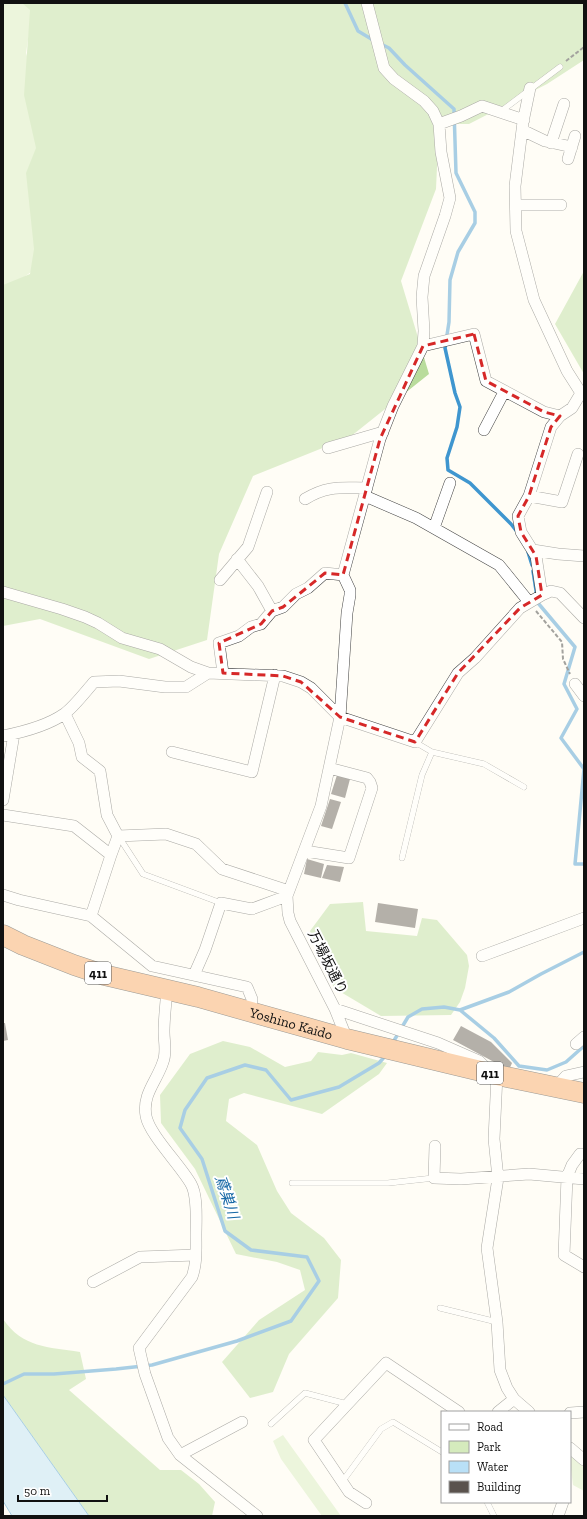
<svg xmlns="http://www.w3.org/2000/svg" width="587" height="1519" font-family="'Zilla Slab','Noto Sans JP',serif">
<rect width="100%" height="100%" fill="#fffdf5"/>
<path fill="#d5ebbd" d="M3,3H30L33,6L26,53L36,85L48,260L3,292Z
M283,1435L341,1516H322L281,1459L273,1441Z
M573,1455L584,1466V1491L573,1485L570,1461V1457Z"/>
<path fill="#b9dc9c" d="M22,3H584V60L547,84L469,124H439L436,189L401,281L429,374L350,437L253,476L219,554L207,640L149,659L40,619L3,626V285L30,274L34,249L26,173L36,148L24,95L30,10Z
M584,271V374L555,324Z
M363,902L366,931L417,936L422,918L437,920L467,955L469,966L465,988L460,1002L451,1015L381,1016L334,988L310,931L330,904Z
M223,1041L250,1047L285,1067L311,1061L318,1052L342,1055L351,1053L387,1063L379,1074L322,1114L244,1093L229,1099L226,1121L257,1145L277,1191L291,1213L324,1238L341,1260L338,1298L289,1354L273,1392L250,1398L222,1362L259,1320L305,1290L300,1270L277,1262L236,1254L195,1169L161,1123L160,1095L190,1054Z
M3,1319C23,1348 48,1347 80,1352L86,1379L69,1390L160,1470H181L199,1484L215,1502L212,1516H89L3,1395Z"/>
<path fill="#b9e0f7" stroke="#3f96cf" d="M3,1395L89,1516H12L3,1501Z"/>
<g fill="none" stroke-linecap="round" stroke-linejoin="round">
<path stroke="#3f96cf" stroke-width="3.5" d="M345,3L358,31L373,40
M381,44L389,48L405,65L454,109L456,173L475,212V223L458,252L450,280L449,322L445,348L455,393L460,407L457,427L447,458L448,470L470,483L511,524L518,533
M528,552L532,565
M533,571L538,603L575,647L564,684L577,709L561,738L584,769L575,864H584
M460,1010L494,1038L519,1066L547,1070L566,1062L584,1046
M392,1044L408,1017L422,1009L444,1007L460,1010L509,992L541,974L584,952
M3,1384L24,1374H54L116,1369L152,1365L237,1341L291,1321L319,1281L307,1257L251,1250L225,1231L202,1159L180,1128L185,1110L207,1078L245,1065L266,1070L291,1100L339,1087L379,1063L386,1055"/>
</g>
<path fill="#5a524d" d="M337,775L350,779L345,798L331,794Z
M330,799L341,802L332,829L321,826Z
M307,859L324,864L321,878L304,874Z
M327,865L344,867L340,882L322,878Z
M378,903L418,909L415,928L375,922Z
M3,1023H5L8,1040L3,1041Z
M461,1026L491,1042L512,1063L509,1070L453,1040Z"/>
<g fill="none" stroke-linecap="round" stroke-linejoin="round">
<g stroke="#444" stroke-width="6">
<path id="lane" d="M500,112L560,67
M432,752L484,764L524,787
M119,837L143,874L221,903
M402,858L422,775L432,752L415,742
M292,1183H388L434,1178
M440,1308L497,1322
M271,1424L305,1393L347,1404
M342,1482L381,1429L393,1422L442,1452
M487,1502L494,1516"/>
</g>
<g stroke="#444" stroke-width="12">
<path id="street" d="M530,88L523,122L515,186L516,231L534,300L567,371L581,393L572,408L560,416L551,427L529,496L518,516L521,532L536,556L542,595
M439,124L461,116L482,106L524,120
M522,130L545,141L572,147
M551,143L564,104
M568,159L575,136
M516,205H561
M423,346L474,334L486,381L544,412L560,416
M484,430L504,392
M328,448L383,432
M365,496L416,518L499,565L529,602
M529,496L562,502L578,454
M305,499C328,485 342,488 367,488
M434,528L450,483
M533,550L558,554L584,556
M237,559L258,586L272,611
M220,580L248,547L267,492
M3,592L62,609L85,617L98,623L122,638L160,649L191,667L208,673
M223,673L219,643L239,636L251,627L261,624L272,611L283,607L296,594L308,588L325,573L343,575
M575,684L584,696
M65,714L79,743L82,757L100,771L107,815L118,836L111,855
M3,736C23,732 47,726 64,714C73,708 86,691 94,682L119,681L165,687H186L208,673L283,676L301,682L311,688L340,717L415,742L458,673L475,658L520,608L542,595L551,591L560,593L584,618
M172,752L252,772L275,675
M3,800L14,734
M3,815L74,826L111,855L91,916
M118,836L166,834L196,844L222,869L289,891
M305,851L349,858L372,788L370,782L367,778L329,768
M3,895L19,900L91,916L152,966L247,987L252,999L251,1012
M287,896L288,913L290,921L335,1009L347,1039
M482,956L584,918
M194,975L205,950L221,903L252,909L287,896L321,806L340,717L347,613L350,595V590L343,575L380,439L393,406L423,346L424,331L422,297L424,276L445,216L450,198L441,152L439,124L433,111L424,101L394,79L384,68L367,3
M167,989C166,1003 164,1018 164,1032C164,1042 167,1052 163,1062C157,1081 142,1094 146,1116C149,1134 181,1166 191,1184C198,1196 196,1221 196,1235C196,1249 197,1263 192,1277L139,1348L145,1374L168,1438L180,1455L257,1516
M335,1009L438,1043L479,1061L488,1070
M576,1044L584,1037
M497,1075L494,1139L498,1178L487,1248L497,1322L500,1370L507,1388L514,1399L529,1412
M556,1087L566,1076L584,1072
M435,1146L434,1178L461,1179L529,1174L584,1179
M584,1154H580L572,1165L567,1177L564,1255L584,1267
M93,1282L140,1257L196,1255
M498,1412L514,1399
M570,1413L584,1412
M570,1448L584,1460
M180,1455L242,1422
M366,1503L349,1492L314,1440L386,1363L459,1412
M558,1516L563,1502"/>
</g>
<g stroke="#222" stroke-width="21">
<g id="highway">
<path id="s1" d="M3,935L23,945L74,965L104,975L198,997L347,1039L497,1075L584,1093"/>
</g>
</g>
<path stroke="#333" stroke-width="2" stroke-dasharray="4 2" stroke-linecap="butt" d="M566,61L584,47
M536,611L562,642L563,659L570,674"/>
<use href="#lane" stroke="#fff" stroke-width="5.5"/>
<use href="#street" stroke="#fff" stroke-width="11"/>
<use href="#highway" stroke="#f5a25d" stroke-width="20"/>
</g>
<path d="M0 0H587V1519H0ZM474,334L486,381L544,412L560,416L551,427L529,496L518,516L521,532L536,556L542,595L520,608L458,673L415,742L340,717L301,682L283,676L223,673L219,643L261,624L272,611L283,607L325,573L343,575L380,439L423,346Z" fill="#fffdf5" fill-opacity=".55" fill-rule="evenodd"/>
<path fill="none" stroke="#d62828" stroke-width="3" stroke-dasharray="8 5" stroke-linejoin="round" d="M474,334L486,381L544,412L560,416L551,427L529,496L518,516L521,532L536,556L542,595L520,608L458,673L415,742L340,717L301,682L283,676L223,673L219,643L261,624L272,611L283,607L325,573L343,575L380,439L423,346Z"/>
<g text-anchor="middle" stroke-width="4" stroke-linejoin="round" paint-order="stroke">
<g fill="#fff" stroke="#585858" stroke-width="1">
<rect x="85" y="962" width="26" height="22" rx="3"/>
<rect x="477" y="1062" width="26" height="22" rx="3"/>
</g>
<g font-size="13" font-weight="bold" fill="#111">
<text x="98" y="978">411</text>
<text x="490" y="1078">411</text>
</g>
<g font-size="14" fill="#111" stroke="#fff">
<text transform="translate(328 962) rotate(63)" y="5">万場坂通り</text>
<text dy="5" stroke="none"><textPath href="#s1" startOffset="302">Yoshino Kaido</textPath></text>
</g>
<g font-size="15" font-style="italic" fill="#1768a6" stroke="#fff">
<text transform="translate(227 1197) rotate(72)" y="5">鳶巣川</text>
</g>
</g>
<rect width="587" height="1519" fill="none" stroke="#111111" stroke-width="8"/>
<rect x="441" y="1411" width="130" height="92" fill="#ffffff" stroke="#a0a0a0"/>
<rect x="449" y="1424" width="20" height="6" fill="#ffffff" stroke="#a0a0a0"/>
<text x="477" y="1431" font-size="12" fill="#111111">Road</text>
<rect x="449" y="1441" width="20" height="12" fill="#d5ebbd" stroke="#a0a0a0"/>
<text x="477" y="1451" font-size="12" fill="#111111">Park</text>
<rect x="449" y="1461" width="20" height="12" fill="#b9e0f7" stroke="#a0a0a0"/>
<text x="477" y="1471" font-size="12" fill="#111111">Water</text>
<rect x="449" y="1481" width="20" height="12" fill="#5a524d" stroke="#a0a0a0"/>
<text x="477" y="1491" font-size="12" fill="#111111">Building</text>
<path d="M18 1495v6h89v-6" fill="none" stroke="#111111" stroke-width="2"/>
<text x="24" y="1495" font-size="12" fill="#111111" stroke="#ffffff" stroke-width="3" paint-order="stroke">50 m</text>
</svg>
